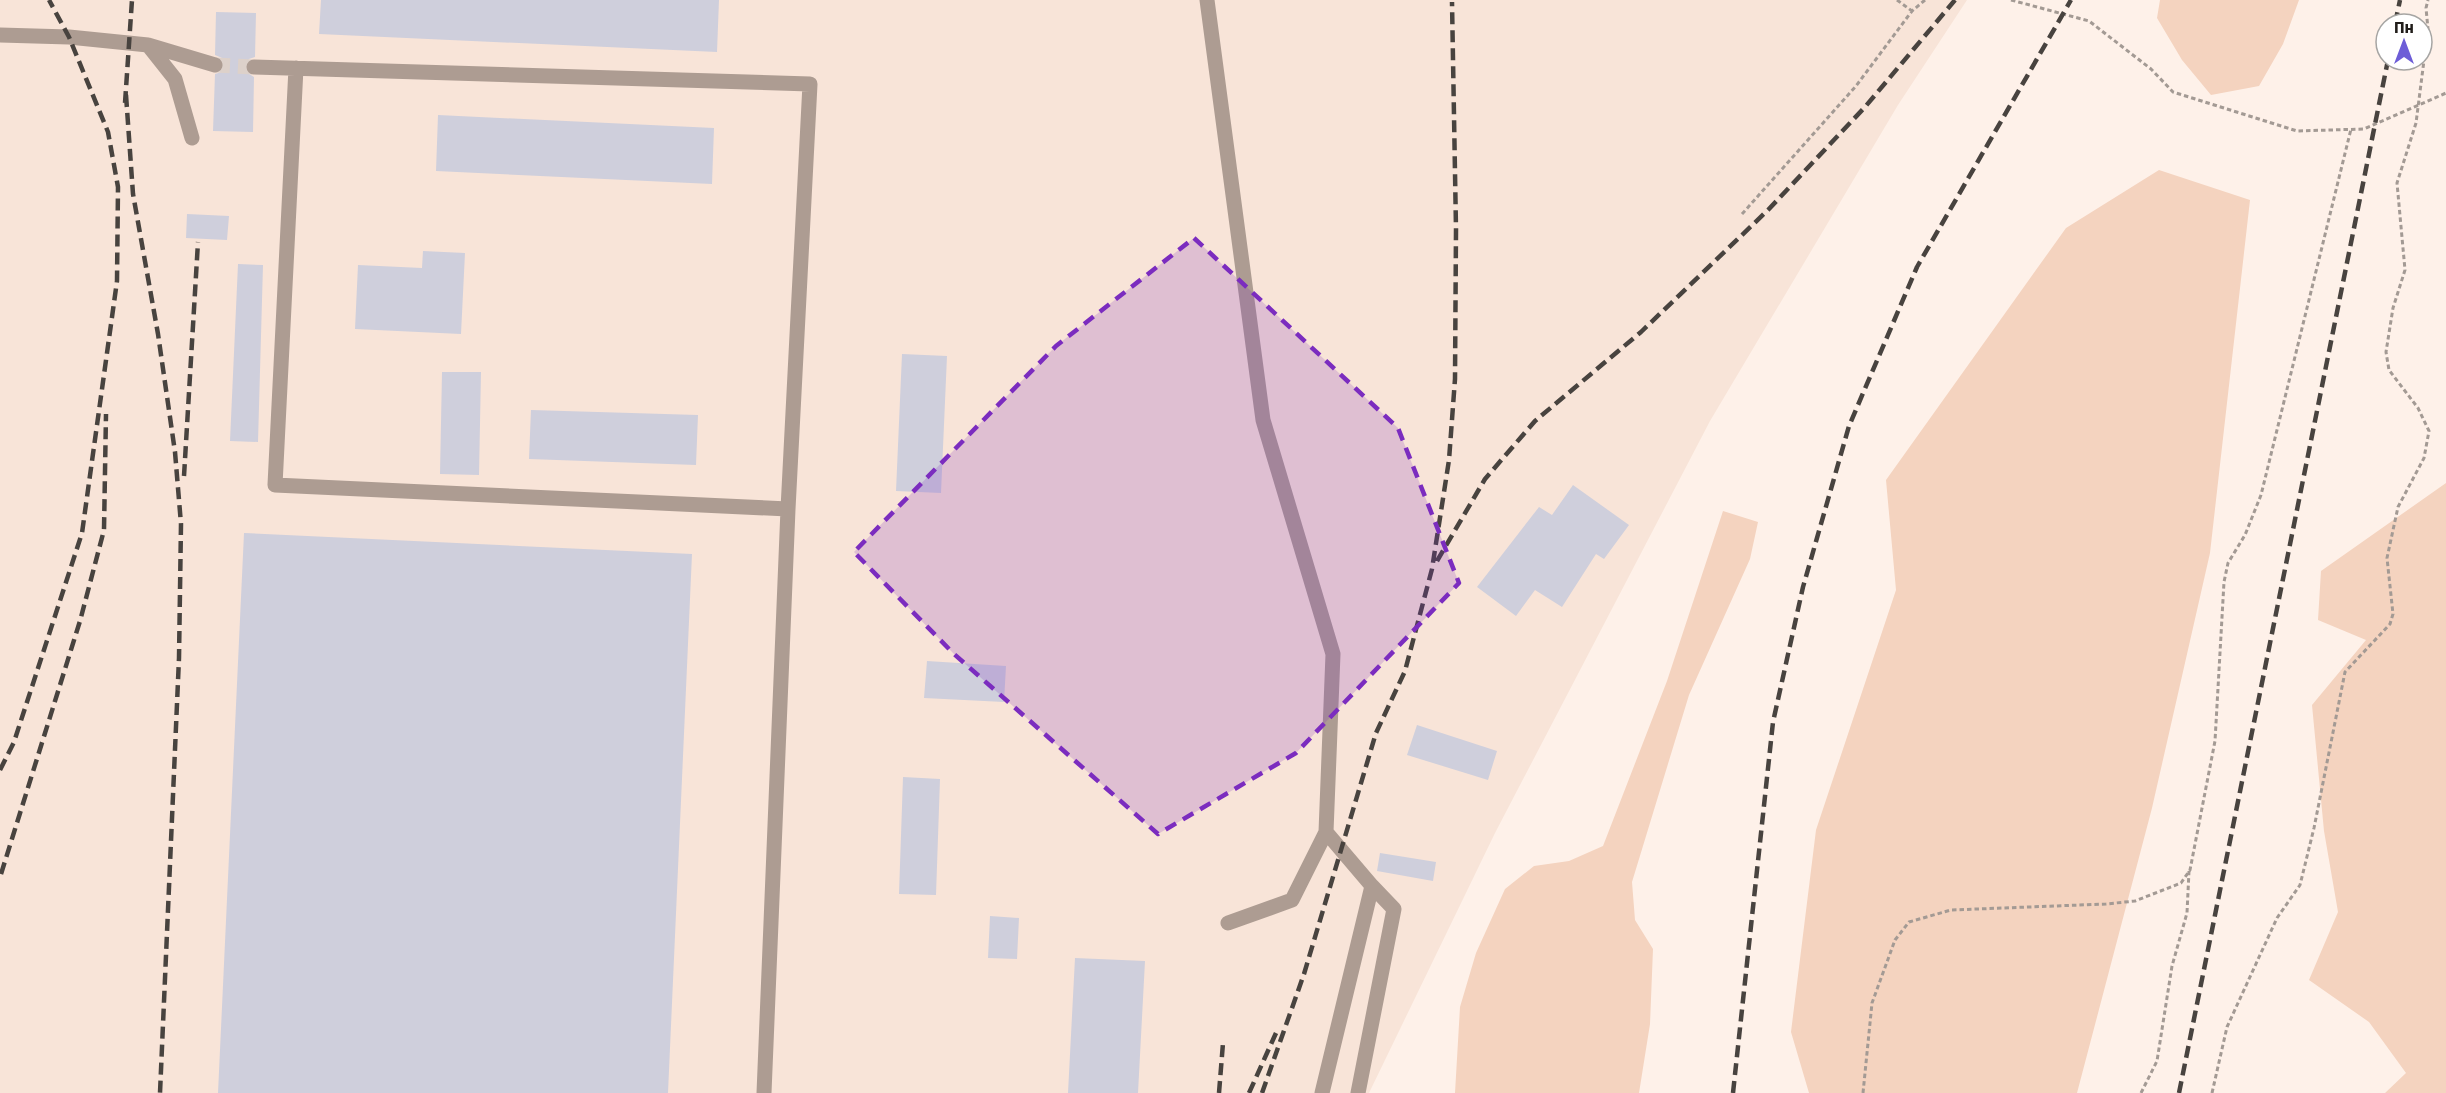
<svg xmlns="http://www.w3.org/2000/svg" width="2446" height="1093" font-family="'Fira Sans',sans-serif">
<rect width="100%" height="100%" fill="#fef1e9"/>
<path fill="#f8e4d8" d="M0,0H1967L1898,105L1710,421L1495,833L1369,1093H0Z"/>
<path fill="#f4d3bf" d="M2160,0H2299L2283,44L2259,86L2211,95L2182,60L2157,18Z
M2159,170L2250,200L2210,553L2152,808L2077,1093H1809L1791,1032L1816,830L1896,590L1886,480L2066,228Z
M2446,483V1093H2385L2406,1073L2369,1022L2309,980L2338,912L2324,831L2312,705L2366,640L2318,620L2321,571Z
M1723,511L1758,522L1750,559L1689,695L1632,882L1635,920L1653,949L1650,1024L1639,1093H1455L1460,1007L1476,953L1505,889L1534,866L1569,861L1603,846L1667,681Z"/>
<path fill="#cfcfdc" d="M321,0H719L717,52L319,34Z
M216,12L256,13L255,57L249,59L244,66L246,72L254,77L253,132L213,131L215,74L222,72L225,63L222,58L215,55Z
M438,115L714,128L712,184L436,171Z
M187,214L229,216L227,240L186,238Z
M423,251L465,253L461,334L355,329L358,265L422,268Z
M238,264L263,265L258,442L230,441Z
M902,354L947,356L941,493L896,491Z
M442,372H481L479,475L440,474Z
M531,410L698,415L696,465L529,459Z
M1573,485L1629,525L1604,559L1596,554L1562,607L1535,590L1516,616L1477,587L1539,507L1552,515Z
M244,533L692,554L668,1093H218Z
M927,661L1006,666L1004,702L924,698Z
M1417,725L1497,751L1488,780L1407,755Z
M903,777L940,779L936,895L899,894Z
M1380,853L1436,862L1433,881L1377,871Z
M990,916L1019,918L1017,959L988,958Z
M1075,958L1145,961L1138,1093H1068Z"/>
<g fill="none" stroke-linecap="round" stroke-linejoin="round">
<path stroke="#ddd1ca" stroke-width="15" stroke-dasharray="15 8" stroke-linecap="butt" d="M215,65L254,67"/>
<path stroke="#a39a94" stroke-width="3" stroke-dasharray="4.5 3" stroke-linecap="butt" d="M1897,0L1912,11
M2011,0L2089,21L2151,69L2173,92L2297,131L2364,129L2446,93
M1742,214L1856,86L1912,11L1925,0
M1863,1093L1872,1003L1895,940L1909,922L1951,910L2106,904L2135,901L2181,883L2190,870L2215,741L2224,582L2228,563L2245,535L2261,495L2351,129
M2141,1093L2157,1061L2172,966L2187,913L2189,871
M2212,1093L2227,1027L2277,918L2300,885L2314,828L2345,672L2390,624L2393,614L2387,558L2398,507L2424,458L2429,431L2418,408L2389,370L2386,352L2393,308L2405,270L2397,183L2416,123L2428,29L2426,8L2428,0"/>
<path stroke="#ad9c92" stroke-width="15" d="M1207,0L1263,420L1333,654L1326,832L1292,900L1228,923
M0,35L69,37L148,45L175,79L192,138
M148,45L215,65
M254,67L810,84L788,509L764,1093
M296,68L275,485L788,509
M1322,1093L1372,886L1326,832
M1358,1093L1394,909L1372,886"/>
<path stroke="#48433f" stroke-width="4.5" stroke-dasharray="12 6" stroke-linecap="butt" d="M2395,24L2400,0
M126,95L133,194L158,334L175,452L181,524L179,658L160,1093
M125,103L132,0
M184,476L198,242
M1437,561L1485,479L1535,421L1641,332L1768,210L1865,107L1955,0
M0,770L14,742L82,533L117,281L118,187L108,132L69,37L49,0
M1,874L80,621L104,530L106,414
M1219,1093L1223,1043
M1249,1093L1276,1033
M1262,1093L1304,974L1376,733L1405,671L1432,569L1449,460L1455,379L1456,229L1452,2
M1733,1093L1773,722L1803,587L1849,426L1917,267L2071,0
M2179,1093L2388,60"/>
</g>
<path fill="#7b2cbf" fill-opacity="0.2" stroke="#7b2cbf" stroke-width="4.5" stroke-dasharray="12 8" stroke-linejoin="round" d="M1194,238L1398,428L1459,583L1296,753L1158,834L954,654L854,552L1056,346Z"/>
<g transform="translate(2404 42)"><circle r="28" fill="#ffffff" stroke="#a6a5a3" stroke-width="1.5"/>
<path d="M0-4.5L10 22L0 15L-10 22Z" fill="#6d5dd7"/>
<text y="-9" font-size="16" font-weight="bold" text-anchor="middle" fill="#211d1a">Пн</text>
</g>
</svg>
